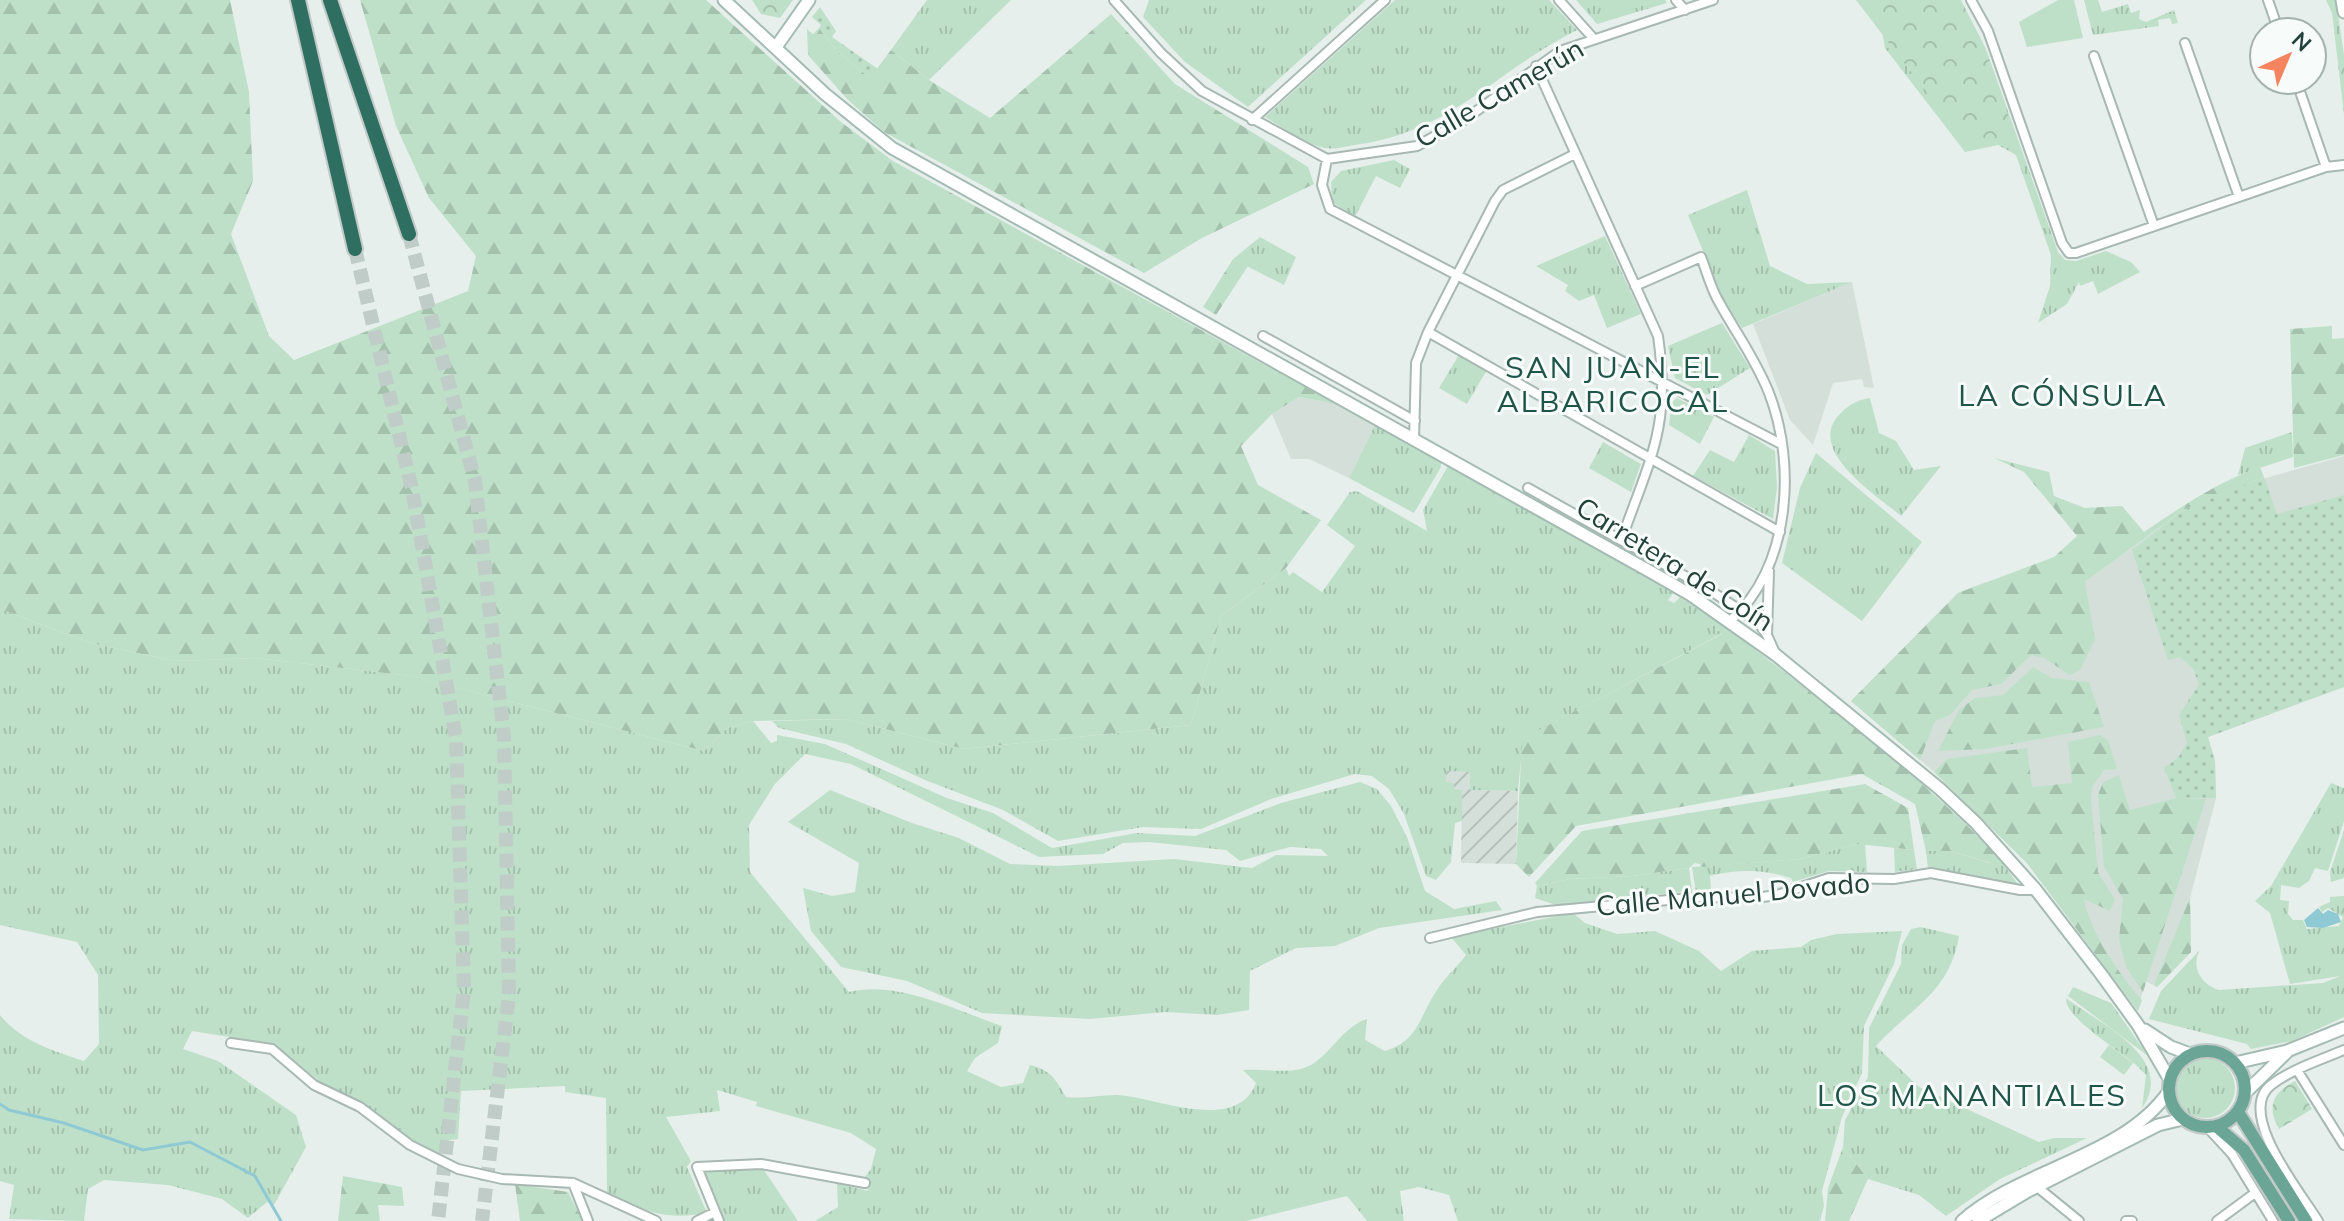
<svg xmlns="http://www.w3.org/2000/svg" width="2344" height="1221" font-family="Mulish,sans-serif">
<defs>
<pattern id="industrial-furrows" width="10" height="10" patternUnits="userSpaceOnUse" patternTransform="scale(2)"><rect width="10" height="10" fill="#d4dfda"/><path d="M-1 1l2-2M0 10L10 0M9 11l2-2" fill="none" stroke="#b6c1bc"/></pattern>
<pattern id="grass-tufts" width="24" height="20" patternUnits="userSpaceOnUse" patternTransform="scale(2)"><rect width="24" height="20" fill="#bfe0c8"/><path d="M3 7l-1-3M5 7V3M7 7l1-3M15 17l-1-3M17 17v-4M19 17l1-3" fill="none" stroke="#a4c1ad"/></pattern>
<pattern id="forest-firs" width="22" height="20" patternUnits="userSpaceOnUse" patternTransform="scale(2)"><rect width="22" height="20" fill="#bfe0c8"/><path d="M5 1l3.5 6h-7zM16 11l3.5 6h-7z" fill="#a4c1ad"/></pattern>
<pattern id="park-crowns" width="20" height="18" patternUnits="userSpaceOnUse" patternTransform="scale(2)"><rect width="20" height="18" fill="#bfe0c8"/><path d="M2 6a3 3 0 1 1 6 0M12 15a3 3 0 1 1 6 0" fill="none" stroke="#a4c1ad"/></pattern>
<pattern id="garden-dots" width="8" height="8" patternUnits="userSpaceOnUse" patternTransform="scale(2)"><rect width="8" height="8" fill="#bfe0c8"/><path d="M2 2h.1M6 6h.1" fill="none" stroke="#a4c1ad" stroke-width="1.8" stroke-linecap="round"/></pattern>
</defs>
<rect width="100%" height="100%" fill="#e6efeb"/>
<path fill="#d4dfda" d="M1852,282L1874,388L1864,387L1862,379L1833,383L1813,445L1790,420L1753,324Z
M1299,397L1336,404L1375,425L1349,478L1309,459H1291L1272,414Z
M2344,456V687L2208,737L2215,761L2216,798L2190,898L2191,952L2157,987L2145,981L2138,1011L2027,863L1934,772L1851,701L1958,593L1986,582H2085L2183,510L2230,488Z"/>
<path fill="url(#industrial-furrows)" d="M1446,771H1470V790L1518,791L1516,864L1461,863L1462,790H1453L1446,782Z"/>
<path fill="url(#grass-tufts)" d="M927,0H1011L929,80L891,50Z
M1149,0H1366L1248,107L1185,62L1143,17Z
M1395,0H1549L1577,30C1497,70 1455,129 1362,144C1350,145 1337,150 1325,148C1304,144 1284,128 1265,117Z
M1576,0H1665L1667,3L1597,24Z
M1856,0L1987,52L2058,252L2065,260L2076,261L2106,251L2131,262L2140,272L2098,294L2093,281L2080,286L2079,282L2067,304L2038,323L2050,286L2051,255L2016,155L1998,145L1965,152L1885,48L1882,31Z
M2084,0H2098L2102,12L2128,4L2131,13L2140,10L2139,19L2146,22L2174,10L2178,23L2172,24L2170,18L2158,20L2159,26L2093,35Z
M2326,0H2336L2344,55V114L2332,13Z
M1394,160L1410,169L1400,188L1376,176L1355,217L1332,202L1331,182L1341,171Z
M1747,190L1770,266L1807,284L1852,282L1742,328L1724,301L1688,215Z
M1605,236L1641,314L1607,328L1594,295L1579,301L1565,291L1568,285L1536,266Z
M1260,237L1296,257L1284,285L1233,259Z
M1722,323L1750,368L1707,395L1675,378L1668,346Z
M1459,355L1488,368L1467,404L1439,388Z
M1677,398L1714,417L1700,444L1669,425L1672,402Z
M1870,398L1879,433L1896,441L1914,470L1941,466L1901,516C1878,496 1807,452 1838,416C1847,406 1856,400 1870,398Z
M1375,425L1441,462V467L1414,513L1349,478Z
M2292,432L2293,457L2238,475L2245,448Z
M1749,435L1775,451L1777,487L1773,519L1693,476L1710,450L1734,462Z
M1603,442L1641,464L1631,492L1589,468Z
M1816,453L1922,542L1862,621L1782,563L1800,488Z
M1448,466L1674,592L1668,600L1674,603L1680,597L1724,626L1716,629L1723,633L1523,739L1518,791L1470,790V772L1446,771V782L1454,783V789L1462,790V821L1455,823L1451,862L1436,880L1426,876L1404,814L1389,789L1372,776L1355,774L1271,799L1201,829L1143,827L1058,841L1003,810L925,780L846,744L779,728L772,721L846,719L964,749L1191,725L1221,616L1286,568L1289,576L1293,572L1322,592L1355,546L1327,525L1350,492L1357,491L1427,531L1423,510Z
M0,609L91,643L175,661L256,658L412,676L704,751L727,728L753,721L771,743L777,741V735L825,744L947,798L993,813L1052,848L1137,833L1195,836L1281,803L1360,782L1377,789L1391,806L1407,837L1425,891L1454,909L1496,901L1502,910L1379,928L1335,946L1296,948L1250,971L1249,1010L1217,1015L1165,1012L1090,1019L982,1013L907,981L841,967L811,931L803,888L832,896L855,892L859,863L788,822L830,790L912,823L959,838L1010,864L1058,866L1174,859L1252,868L1276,855L1328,856L1321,849L1290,847L1240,861L1226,850L1149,842L1123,843L1103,854L1039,857L851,764L805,754L775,784L749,825L750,872L849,992C898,980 955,1010 1002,1026L998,1043L975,1058L967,1071L1001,1087L1023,1083L1030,1065C1051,1070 1056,1080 1066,1097C1083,1099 1099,1095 1116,1095C1154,1096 1236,1135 1256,1083L1243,1070C1261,1069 1284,1073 1301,1069C1328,1062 1340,1027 1367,1019L1365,1040L1385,1051C1420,1040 1419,1016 1437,990C1445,977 1457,967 1466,955L1451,937L1573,913L1585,923L1617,934L1655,931L1699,951L1721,971L1752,951L1801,947L1811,940L1837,934L1902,931L1894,964L1864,1026L1862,1073L1842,1117L1822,1191L1824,1206L1820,1221H1458L1449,1195L1419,1187L1400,1191L1404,1221H1367L1347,1196L1246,1221H815L838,1207L837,1183L868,1191L867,1181L863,1179L871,1169L876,1149L851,1133L756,1106L757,1102L717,1090L720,1111L666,1117L691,1161L687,1167L707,1213C665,1221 645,1211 607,1193L606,1098L565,1092V1086L461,1091L458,1139L449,1140L440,1153L427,1150L361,1103L328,1088L273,1044L192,1031L183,1049L218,1061L296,1115L306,1147L274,1205L267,1202L248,1218L222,1199L168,1185L104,1180L88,1189L84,1221L9,1219L14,1185L0,1181V1015C21,1041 53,1051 84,1061L99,1044L98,975L77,942L0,925Z
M2331,783L2344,788V821L2328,871L2315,868L2309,881L2299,888L2281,885L2280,900L2289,901L2288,914L2293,920H2303L2307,929L2339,926L2343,917L2328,908L2322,912L2319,907L2330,902V897L2344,896V1017L2292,1041L2251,1049L2247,1044L2149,1019L2161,991L2199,951C2191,968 2202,985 2219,990L2323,983L2340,976L2290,984L2270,913L2255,901L2271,886Z
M2344,830V878L2331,882L2330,872Z
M1858,844H1865L1867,872L1829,871L1793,882L1791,878C1763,869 1738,869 1710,876L1711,892H1696L1692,867L1799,859Z
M1894,848L1914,850L1917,869L1895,872Z
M1926,851H1950L1990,863L1997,855L2020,887L1928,868Z
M1689,868L1692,891L1556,905L1535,898L1537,886L1570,879L1632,876Z
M1921,927L1959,936C1949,994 1912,1006 1876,1046L1919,1087L2039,1142L2054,1138H2087L2000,1179L1946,1216L1919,1195L1868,1179L1843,1147L1845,1120L1868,1077L1869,1028L1901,964L1902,945L1911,929Z
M2073,987L2111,1003L2148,1056L2068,996Z
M2066,998C2100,1024 2177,1058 2142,1108L2146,1075C2129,1054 2065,1021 2066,998Z
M2175 1088a30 30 0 1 1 60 0a30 30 0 1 1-60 0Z
M762,1167L798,1221H724L703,1172Z"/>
<path fill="url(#forest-firs)" d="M0,0H230L249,92L253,181L231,234L269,336L294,360L468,291L476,256L429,198L396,126L360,0H706L841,122L893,161L1336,404L1299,397L1272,414L1241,446L1258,485L1321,520L1286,568L1221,616L1191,725L964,749L846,719L753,721L727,728L704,751L411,676L256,658L175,661L91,643L0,609Z
M1111,14L1175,84L1308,167L1314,184L1202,238L1144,273L884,132L847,99L808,55L807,29L813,34L819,28L836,50L870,78L891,50L929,80L990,118Z
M1233,259L1248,266L1216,315L1203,307Z
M2332,326V339L2344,338V455L2294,468L2290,329Z
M1994,458L2049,472L2054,496L2085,508L2122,506L2144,532C2182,506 2218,482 2260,467L2264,477L2183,510L2085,582L2095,639L2080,670L2070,675L2044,658L2031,655L2001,684L1972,690L1950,715L1935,721L1920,760L1851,701L1958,593L2054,557L2077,536L2024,472Z
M1724,626C1818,697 1914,770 1997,855L1991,863L1950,851H1926L1915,804L1862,774L1576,826L1529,877L1516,864L1522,739L1722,634L1716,628Z
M2033,667L2052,678L2089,682L2104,727L1985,749L1938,751L1959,710L1975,698L2003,695Z
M2100,735L2108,740L2117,769L2104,770L2092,787L2091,800L2098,872L2115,900L2110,911L2084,899C2089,930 2120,976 2142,1000L2138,1011L2027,863L1934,772L1947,759L2027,748L2032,787L2072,783L2068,742Z
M2119,775L2130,810L2176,798L2206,799L2143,992L2126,967L2119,939L2123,899L2104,867L2098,795L2103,782Z
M1865,784L1908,808L1914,850L1858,844L1799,859L1701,867L1700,864L1695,863L1689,868L1632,876L1570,879L1537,886L1535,883L1582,831Z
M2190,898L2191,952L2157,987L2154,985Z
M1843,1147L1868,1179L1849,1221H1825L1828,1188Z
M343,1176L402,1187L404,1206L378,1205L380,1221H338Z
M515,1184L568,1192L583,1221H520Z"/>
<path fill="url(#park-crowns)" d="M752,0H793L780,18L761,14Z
M1856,0H1961L1985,47L2015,135L1981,143L1962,138Z
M2295,1081L2312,1109L2279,1129C2266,1107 2273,1092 2295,1081Z"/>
<path fill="url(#garden-dots)" d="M820,7L836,31L832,37L878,69L871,79L836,50L819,28L821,25L812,17Z
M2264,477L2277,514L2344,495V687L2208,737L2215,761L2216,798H2176L2164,768L2178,758L2187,743L2179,715L2199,684L2193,669L2180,657L2168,660L2132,550L2183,510Z"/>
<path fill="#bfe0c8" d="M2058,0H2074L2083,38L2027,47L2019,22Z
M2109,1045L2133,1063L2124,1075L2100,1057Z"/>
<path fill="#8ec9d4" d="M2318,908L2323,914L2328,910L2338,914L2341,922L2323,928L2307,927L2304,920Z"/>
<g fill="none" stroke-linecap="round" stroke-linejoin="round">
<path stroke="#8ec9d4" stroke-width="3" d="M0,1104L9,1110L64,1123L143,1150L190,1142L255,1176L281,1221"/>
<path stroke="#bfccc8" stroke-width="14" stroke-dasharray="14 7" stroke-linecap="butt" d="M409,234L475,481L504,737L509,995L482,1221
M355,249L412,489L456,738L464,990L438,1221"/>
<g stroke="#a8b8b2" stroke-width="12">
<path id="street" d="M1114,0L1161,53L1202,91L1327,159L1417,146L1464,120L1560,51L1713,0
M1559,0L1593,38
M1676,0L1685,10
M1971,0L1988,31L2062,243L2069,253H2076L2326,167L2344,165
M2268,0L2279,32
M2185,43L2239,197
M2094,56L2154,226
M1536,66L1658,336C1671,426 1651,456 1622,538
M2296,80L2326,167
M1252,120L1385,0
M1327,159L1322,185L1330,209L1781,444
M1635,286L1701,257C1707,272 1711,289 1719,302C1736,333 1756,360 1769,393C1797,465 1790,569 1730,621
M1428,332L1780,532
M1263,336L1415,421
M1414,440L1416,363L1428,332L1495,201L1503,190L1575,154
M1528,488L1708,589L1758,622L1767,635
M1769,571L1767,635L1776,655
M1430,938L1537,912L1701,897L1755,898L1777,895L1829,878L1894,879L1931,873L2020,890H2036
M231,1043L272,1049L314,1085L360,1107L410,1145L458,1169L502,1179L573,1183L656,1221
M2297,1070L2344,1145
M2207,1127L2232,1154L2273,1221
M573,1183L588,1221
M2036,1186L2079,1221
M697,1221L713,1213
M719,1221L697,1167L761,1164L865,1183
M2126,1221H2132
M2217,1221L2255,1193
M2318,1221C2301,1193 2235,1113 2271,1085C2292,1069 2320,1060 2344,1050"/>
</g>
<g stroke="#a4bbb3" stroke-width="15">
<path id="secondary" d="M724,0L825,94L892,148L1651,572L1691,595L1776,655L1940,789L1976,823L2036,890L2101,974L2138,1025L2170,1080
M2342,0L2344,12
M776,47L809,0
M2145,1030L2171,1047L2190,1054
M2235,1063L2287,1051L2344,1028
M2245,1093L2287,1052
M1962,1221C2022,1168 2124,1157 2169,1091
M1978,1221L2028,1191L2158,1125L2183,1119"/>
</g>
<g stroke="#c2cac8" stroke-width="16">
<path id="primary" d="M2169 1089a38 38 0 1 1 76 0a38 38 0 1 1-76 0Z
M2238,1112L2306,1221
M2216,1126L2244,1150L2289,1221"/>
</g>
<g stroke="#c2cac8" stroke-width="18">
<path id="highway" d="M298,0L355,249
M330,0L409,234"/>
</g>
<use href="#street" stroke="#fff" stroke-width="8"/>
<use href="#secondary" stroke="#fff" stroke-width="11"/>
<use href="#primary" stroke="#6aa596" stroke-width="12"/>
<use href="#highway" stroke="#2f6f62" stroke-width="14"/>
</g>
<g text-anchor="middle" stroke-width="6" stroke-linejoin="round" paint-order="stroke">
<g font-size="28" fill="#24423a" stroke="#f7fbf9">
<text transform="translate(1499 93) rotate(-30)" y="10">Calle Camerún</text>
<text transform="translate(1675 564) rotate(32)" y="10">Carretera de Coín</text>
<text transform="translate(1733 894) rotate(-5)" y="10">Calle Manuel Dovado</text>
</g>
<g font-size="30" letter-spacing="2" fill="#1f5548" stroke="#f7fbf9">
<text x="1613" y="378">SAN JUAN-EL<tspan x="1613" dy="34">ALBARICOCAL</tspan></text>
<text x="2063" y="406">LA CÓNSULA</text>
<text x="1972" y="1106">LOS MANANTIALES</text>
</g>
</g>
<g transform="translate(2288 56) rotate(44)"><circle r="38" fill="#f7fbf9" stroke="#a3b1ad" stroke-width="2"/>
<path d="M0-6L14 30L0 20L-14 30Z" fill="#f4845f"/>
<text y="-12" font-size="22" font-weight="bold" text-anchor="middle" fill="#24423a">N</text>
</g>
</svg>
